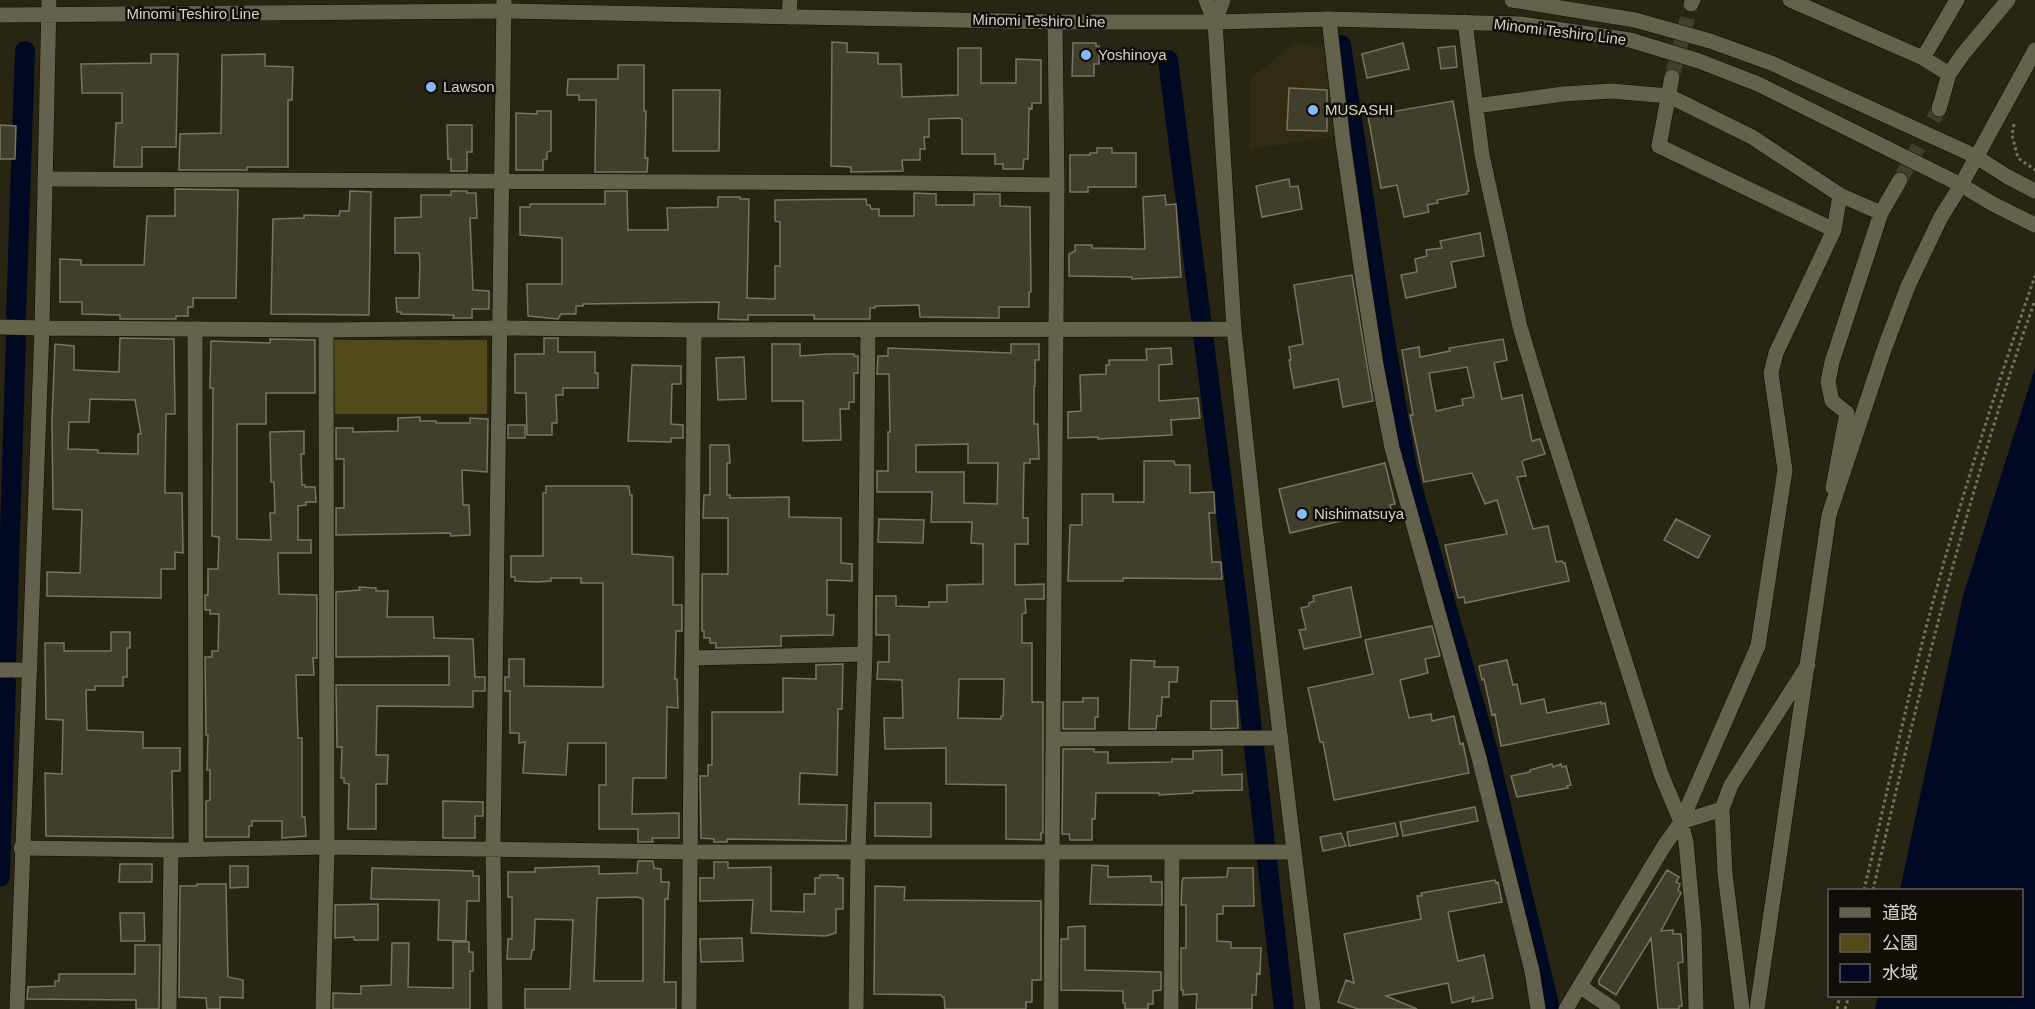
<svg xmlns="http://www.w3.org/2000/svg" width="2035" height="1009" font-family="Helvetica,'Noto Sans JP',sans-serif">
<rect width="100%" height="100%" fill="#282513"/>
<path fill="#302b12" d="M1294,43L1324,45L1336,136L1249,150L1250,79Z"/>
<path fill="#524a18" d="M334,340H487V414H335Z"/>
<path fill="#000923" d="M2035,368V1009H1875L1878,996H2022V890H1900L1963,596Z"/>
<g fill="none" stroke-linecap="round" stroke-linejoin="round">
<path stroke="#000923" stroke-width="20" d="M1341,45L1381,315L1407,469L1488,752L1550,1009
M1168,60L1239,616L1284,1009
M16,316L25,51
M6,661L16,338
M0,877L6,682"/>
</g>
<path fill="#413e2b" stroke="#787560" stroke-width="1.5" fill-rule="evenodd" d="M832,42L847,43V52L878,53V64H901L902,97L958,95V48H981V83H1016V59L1041,60V103H1032V109L1029,108L1028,159H1024L1023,169H1003V164H995V154H962V119L958,118L929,119V137H924L925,149H920V160H902L903,171L851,172V167L831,166Z
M1073,43H1096V46H1099V64H1094V76H1072Z
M1403,43L1409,69L1367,78L1362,54Z
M1455,46L1457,67L1441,69L1438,48Z
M151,54H178L176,147H142V167H114L116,123H122V93H82L81,64L151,63Z
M265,54V66L293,67L292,100H288V167H247V170H179L180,134L221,133L222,55Z
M618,65H644V111H646L645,158H648L647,172H595L596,100H579V95H567L568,79H618Z
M1289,88L1327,90V131L1287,130Z
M673,90H720L719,151H673Z
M1453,101L1469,191H1467V194L1437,200L1438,203L1427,205L1429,212L1404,217L1397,185L1381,188L1368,116Z
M537,111H551V151L547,152V159L543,160V170H516V113L537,114Z
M0,125L16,126L15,159H0Z
M447,125H472V152H467V171H451V159H448Z
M1097,148H1112V153H1136V187H1088V192H1070V155H1090V153H1097Z
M1289,179L1290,187L1298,186L1302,209L1262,217L1256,186Z
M175,189L238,190L236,298H193V307H188V316H176V319H120V315L82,314V302H60V259L81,260V265H144L147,216H175Z
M350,191L371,192L369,315L271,314L273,219L304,218V215L339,216L340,211H349Z
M451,191H467V193H476L477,218H470L473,290L489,291V309H472V318H453L454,315L401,314V312H397L396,298H419L420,262L419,253H395V218L421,217V195H451Z
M605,191H627L628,230H668L667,208L718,207V197H740V199H749L747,298L775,299V266H780V222L775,221V200L866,199L867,205H870L871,209H879V216H914V193L936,194V205H974V194H1000V206L1030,207L1031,292H1029V307H999V318L920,317L919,305L875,306V308H870V319H814V315H748V320L718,319L719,302L583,304V306H576V314H561L558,319L528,316L527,284H562V238L520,235V207H530V204H605Z
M1165,195L1166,205L1176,204L1181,277L1132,279V277L1069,276V254L1075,251V245H1092V248L1145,249L1143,197Z
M1480,233L1484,256L1451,262L1456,287L1406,298L1401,275L1417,272L1415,259L1427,256L1426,250L1442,248L1440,241Z
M1352,275L1373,401L1343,407L1338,379L1294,388L1289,360H1291L1289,347L1303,344L1294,285Z
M120,338L174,339L175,414H166L165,493H182L183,553L175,552V569H161V598L47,596V572L80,573L81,542L82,510L53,509L52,421L55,344L74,346V370L119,372ZM90,399L135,400L141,434H138V454L98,453V450L68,449L69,422H89Z
M544,338H558V352H595V373H598V388H563V395H556L557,423H552V435H527L526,393H515V354H544Z
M270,339L315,340V393H266V424H237V539L271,540L270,513H275L274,482H271L270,432L304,431V454H301L302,485H305V487H315L316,502H306V505L298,506V540H311V553H278L279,594L317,595V658H313L314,675H296L298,738H302V817H305L306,836L282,838V821H252V826H249V837H206V801L210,800V770H207L208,735H206L205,657H212V651H218L219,614H210V610H205V595H208V569H218L219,537L212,536L213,388H210L211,341L270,343Z
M1503,339L1507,360L1494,363L1502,399L1522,395L1532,441L1540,439L1545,454L1524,460L1522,462L1526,476L1517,477L1533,529L1548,526L1556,562L1562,561L1563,563H1565L1569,581L1465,603L1464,597L1458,598L1445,545L1507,534L1497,500L1485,504L1472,473L1424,482L1410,415H1413L1402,350L1419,347L1420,357L1450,351L1449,348ZM1467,367L1474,397L1462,399L1463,405L1436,411L1429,373Z
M772,344H800V356L828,354H854V356H858V373H854V402H849V409H840L841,440L803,441V401H772Z
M1011,344H1039V360H1035V386H1034V424H1038L1039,459H1030V463H1024L1023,518H1028V544H1015V585L1044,584V599H1025L1026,613L1022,614V643H1032V702H1043V833H1041V840L1006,839V785L946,784V748L885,749L884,718H903L902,680L877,679L878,662H889V635H876V596H896V606L929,607V602H947V585L983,584V544L971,543L972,522H931L932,492H877V471H888V432H890L889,374H877L878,356H888V348L1011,353ZM968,444V463H998L997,504L964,503V472H916V445ZM959,679H1004L1003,716H1001V719L958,718Z
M1171,348L1172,364L1159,365V401L1198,398L1200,418L1171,420L1172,435L1098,439V437L1068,438V412L1081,411L1080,375L1106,374V365H1109V360H1147L1146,349Z
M744,357L746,399L718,400L716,358Z
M632,365L681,366V384H672L671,424L683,425V438H671V442L628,441Z
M420,417V421H436V423H470V418L488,419L487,472L462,470L463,505H469L470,535L451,536L450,533L336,535V508H344V459H336V428H353V432L398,431V418Z
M508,425H525V438H508Z
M710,445H729L730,463H727V495H730V498L789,497V517L841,518V563L852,564V581L827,580V615H834L833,635L781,636V646L716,648V643H710V638H704V631H702V574H728V518H703L704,495H710Z
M1144,461H1174L1175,465H1190V493L1214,492L1215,513H1209L1212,562H1221L1222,579L1123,578V581H1068L1070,525H1082V494H1113V502H1144Z
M1385,463L1395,504L1390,505L1391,509L1290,533L1279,489Z
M546,486H629L630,495H632V554L673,557V605H682V631H676L675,679H677L678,708L667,707L666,778H633L632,814L679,813V838H652L653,842H638V829H599V785H606V743H568L566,775L523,773L525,742L519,743V733H510V691H505V677H509V659H524V686L603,687V583H581V578H551V581L537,582L515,581V577H511V556H543V493H546Z
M879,519L924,520L923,543L878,542Z
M1676,519L1710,536L1698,558L1664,540Z
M359,587L376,588V591H388L387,617H433L434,638L473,639L475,677H485V691H473V707L377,706L376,755H388L387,784H376V829H348L349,784L344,783V778H341L342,747H337L336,685H449V656L336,657V592L360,590Z
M1351,587L1361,637L1304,649L1299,630L1306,629L1301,608L1309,606V603L1314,601L1313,596Z
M1432,626L1440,656L1425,659L1428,673L1400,680L1409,718L1431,714L1432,721L1454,716L1460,744L1463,743L1469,773L1334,800L1323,742H1320L1308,688L1373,674L1365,640Z
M111,632H130V648H127V677H123V686H95V690H86L87,730L143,732V748H180V771H172L173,838L46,836L45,773L62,774L63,720L46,719L45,643H64V651H111Z
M1131,660L1155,661L1154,667H1178L1177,682H1169V697H1162L1161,716H1157L1156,729H1129Z
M1507,660L1513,685L1517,684L1521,704L1544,699L1547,713L1601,702V704L1605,703L1609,724L1501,746L1495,714L1492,715L1484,679L1482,680L1479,666Z
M843,664L842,709H838L837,775L800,773L799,804L847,805L846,841L727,839V842H714V839L701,838L700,776H708V765H712V712H783V678L816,679V665Z
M1083,698H1098V717H1095V729H1063V702H1083Z
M1211,701H1237L1238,728L1211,729Z
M1063,749H1094V752H1108V763L1172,762V759H1193V751L1222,750V775L1242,774V790L1193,791V793L1159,795V793H1096L1095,819H1092V840H1070L1069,834H1062Z
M1552,764L1553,767L1561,764L1562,767L1566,766L1571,785L1567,786L1568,788L1517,797L1511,776L1530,772V770Z
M443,801L483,802V816H475V838H443Z
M875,803H931V837L875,836Z
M1475,807L1478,821L1403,836L1400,822Z
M1395,823L1398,836L1349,846L1347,832Z
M1341,833L1346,846L1323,851L1320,837Z
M638,861H653L654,868L661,869V882H669L668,899H665L664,982H676V1009H525V989H570L573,920L535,919L534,950H532L531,959H507L508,939H512V897H508V872H535V868L599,866V874L637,873ZM637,897L643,899V981H594L597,898Z
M714,862H728V868L771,867V911L804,912V894H815V878H820V875H838V878H843V909H836V933L826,936L751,933L753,900L700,901V878H714Z
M120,864H152V882H119Z
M1092,865L1108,866V877L1151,876V882H1162V905L1090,904Z
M230,866H248V887L230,888Z
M372,868L473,871V876H479V901H467L466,941L438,940L439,900L371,899Z
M1228,868H1253L1254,906H1223V914H1217V941L1231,942V948H1261L1260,974L1257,973L1256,995H1252V1009H1196L1197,994L1183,995V990H1181V948H1186V905H1181L1182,882L1183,878L1227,877Z
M1667,870L1679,877L1676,882L1680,884L1678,890L1681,893L1661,931L1673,930V934H1681L1683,962L1678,963L1682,1006H1679V1009H1658L1651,938L1616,995L1599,984V980Z
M1495,880L1496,883L1498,882L1502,902L1448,912L1458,961L1484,955L1493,998L1472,1002L1474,997L1452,1003L1448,983L1386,996L1417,1009H1358L1338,1002L1346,980L1354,983L1344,934L1421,919L1417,896H1422L1421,893Z
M197,884H226L228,977L243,980V998L220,997V1009H207L206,998L179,997L180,886H197Z
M875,886L905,887L904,900L1041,901V980H1032V1002H1026V1009H945L944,997H942L941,995L874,994Z
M378,904V940H354V937L335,938V905Z
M120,913H144L145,941H121Z
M1085,926V970L1161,972V990L1153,991V1004H1148V1009H1125V1003H1123V991L1061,990V939H1068V927Z
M742,938L743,961L701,962L700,939Z
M453,942H469V952H473V971H470V1009H333V993L361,994V986L391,985L392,943H409L408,987L453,988Z
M135,945H160L159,1009H136V1000L27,999L28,987L55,986V981H59V974H135Z"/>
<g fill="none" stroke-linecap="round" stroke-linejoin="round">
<path stroke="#423f2e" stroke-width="15" stroke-dasharray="15 8" stroke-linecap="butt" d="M1672,77L1691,4
M1900,180L1939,109"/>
<g stroke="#110e01" stroke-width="16">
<path id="street" d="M1790,0L1923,58L1949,74
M1691,4L1693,0
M1329,19L1343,142L1363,281L1376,365L1392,448L1479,758L1532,971L1538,1009
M1465,22L1482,155L1520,327L1548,420L1661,774L1681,822L1686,842L1694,929L1696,1009
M1923,58L1957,0
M1672,77L1659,146L1834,230
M1476,106L1563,94L1611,91L1669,96L1752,137L1840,195L1881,213
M1939,109L1949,74L1963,54L2008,0
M45,179L909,183L1057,185
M0,327L42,328
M195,329L196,849
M1833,488L1847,413L1832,401L1828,382L1832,362L1881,213L1900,180
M693,658L865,654
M1055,739L1281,738
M1722,809L1725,874L1742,1009
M1681,822L1758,646L1785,470L1771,373L1776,353L1834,230L1840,195
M21,848L171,850L327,847L689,852H1293
M1581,987L1613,1009
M169,1009L171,850
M323,1009L327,847L326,330
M495,1009L493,848L504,0
M689,1009L694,330
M856,1009L858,852L865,654L868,330
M1051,1009L1057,185L1055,22
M1171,1009L1172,853
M1566,1009L1664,846L1681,822L1722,809L1731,785L1808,665"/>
</g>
<g stroke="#110e01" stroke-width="16">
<path id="secondary" d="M1206,0L1215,22
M1223,0L1215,22L1234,329L1255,526L1313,1009
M1512,0L1635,20L1710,41L1771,63L1975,156L2008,177L2035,191
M0,15L505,11L1055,22H1215L1329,19L1521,24L1630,40L1699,61L1758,84L1961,185L1993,204L2035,225
M789,17L790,0
M42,328L326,330L501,328L694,330L1234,329
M0,670H30
M17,1009L42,328L49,0
M1757,1009L1829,515L1885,347L1908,286L1941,217L1961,185L2035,50"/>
</g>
<path stroke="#737162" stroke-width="3" stroke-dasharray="3 3" stroke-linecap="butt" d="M2014,124L2012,135L2018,158L2035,170
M1864,890C1885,802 1904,713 1927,624C1958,507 1995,391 2035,276
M1873,890C1919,691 1967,493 2035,300
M1837,1009L1840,996
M1845,1009L1849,996"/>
<use href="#street" stroke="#64614d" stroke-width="15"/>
<use href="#secondary" stroke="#64614d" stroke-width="15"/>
</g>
<g fill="#85bbfb" stroke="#100e07" stroke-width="2">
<circle cx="1086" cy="55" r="6"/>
<circle cx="431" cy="87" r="6"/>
<circle cx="1313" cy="110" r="6"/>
<circle cx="1302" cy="514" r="6"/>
</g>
<g text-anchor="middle" stroke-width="5" stroke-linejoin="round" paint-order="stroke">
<g font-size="15" fill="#d6d4c9" stroke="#100e07">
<text x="193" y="19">Minomi Teshiro Line</text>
<text transform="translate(1039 21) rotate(1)" y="5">Minomi Teshiro Line</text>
<text transform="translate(1560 32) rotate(7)" y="5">Minomi Teshiro Line</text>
</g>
<g font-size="15" fill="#d6d4c9" stroke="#100e07" text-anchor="start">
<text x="1098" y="60">Yoshinoya</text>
<text x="443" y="92">Lawson</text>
<text x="1325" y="115">MUSASHI</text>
<text x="1314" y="519">Nishimatsuya</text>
</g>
</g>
<rect x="1828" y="889" width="195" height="108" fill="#100e07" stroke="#5f5d55" stroke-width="1.5"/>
<rect x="1840" y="908" width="30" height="9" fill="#64614d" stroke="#5f5d55" stroke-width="1.5"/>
<text x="1882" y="919" font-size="18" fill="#d6d4c9">道路</text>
<rect x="1840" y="934" width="30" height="18" fill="#524a18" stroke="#5f5d55" stroke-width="1.5"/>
<text x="1882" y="949" font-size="18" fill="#d6d4c9">公園</text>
<rect x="1840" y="964" width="30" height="18" fill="#000923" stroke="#5f5d55" stroke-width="1.5"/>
<text x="1882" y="979" font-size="18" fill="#d6d4c9">水域</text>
</svg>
